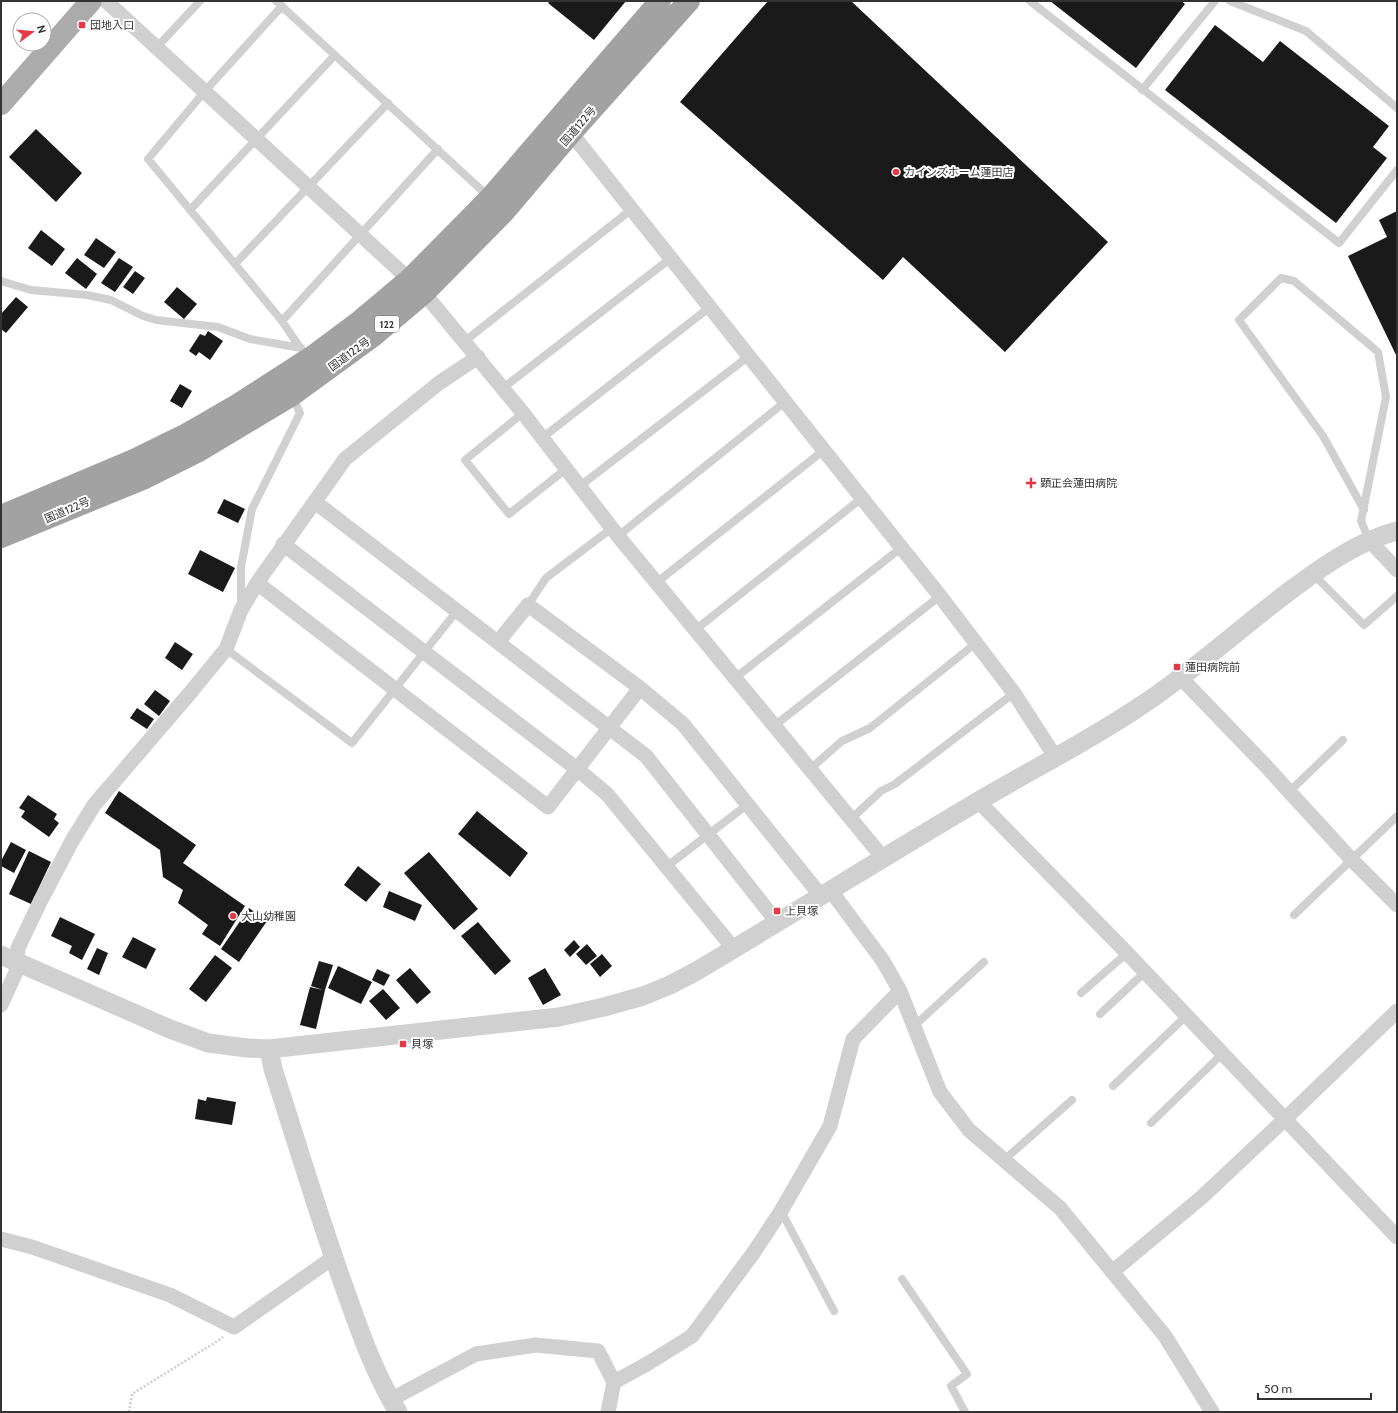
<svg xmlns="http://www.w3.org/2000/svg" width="1398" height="1413" font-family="Cabin,'Noto Sans JP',sans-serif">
<rect width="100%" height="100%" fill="#fff"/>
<path fill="#1a1a1a" d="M550,1H626L594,40L548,3Z
M768,1H851L1108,242L1005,352L903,257L883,280L680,102Z
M1050,1H1181L1185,4L1136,68Z
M1215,25L1263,62L1280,41L1389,126L1373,147L1387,158L1336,223L1165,90Z
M36,129L82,173L56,202L9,157Z
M1397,211V357L1348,256L1387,237L1379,220Z
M41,230L65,249L52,266L28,248Z
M96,238L116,252L104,268L84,255Z
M77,258L97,274L86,289L65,273Z
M119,258L133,267L115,292L101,283Z
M135,271L145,278L133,294L123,287Z
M177,287L197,304L184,319L164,302Z
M16,297L28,307L6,333L1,329V314Z
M208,331L223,341L210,360L199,352L196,356L189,351L200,334L205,336Z
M180,384L192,391L182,408L170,401Z
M224,499L245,509L238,523L217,513Z
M200,550L235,568L223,592L188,574Z
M175,642L193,654L182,670L165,658Z
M155,690L170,701L159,716L144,704Z
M137,708L154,719L147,729L130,718Z
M119,791L196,845L183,863L245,906L220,946L202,934L208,925L178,903L183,890L163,877L160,850L105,813Z
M28,795L57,814L54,819L59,823L49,837L21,817L25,811L19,808Z
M477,811L528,853L510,877L458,834Z
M11,842L26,850L14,873L1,866V861Z
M29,851L51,862L31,904L9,894Z
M429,852L478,909L454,930L404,873Z
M358,866L381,884L366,902L344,885Z
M389,891L422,905L415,921L383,907Z
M249,908L267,921L239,962L221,949Z
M60,917L95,934L82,960L69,953L72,946L51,936Z
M478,922L511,961L495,975L461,936Z
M133,937L156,949L146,969L122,957Z
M574,940L580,947L570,957L564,950Z
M587,944L597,956L586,965L576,954Z
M97,948L108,953L99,975L87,969Z
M602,954L612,966L600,977L590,964Z
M215,955L232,968L206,1002L189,989Z
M319,961L333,965L325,990L316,1029L300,1025L310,987L323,990L311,986Z
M338,966L372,982L361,1004L328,988Z
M410,968L431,992L417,1004L396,980Z
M545,968L561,995L543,1005L528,978Z
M377,969L390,975L384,986L372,980Z
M383,989L400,1008L386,1020L369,1001Z
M207,1097L236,1102L232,1125L195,1119L198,1099L206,1101Z"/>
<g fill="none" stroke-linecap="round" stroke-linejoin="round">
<path stroke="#cdcdcd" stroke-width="2.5" stroke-dasharray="2 2" stroke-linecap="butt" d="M129,1412L132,1394L216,1342L223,1337"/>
<path stroke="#d0d0d0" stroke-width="8" d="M276,1L489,197
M1030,1L1339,243L1397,170
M1230,1L1306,31L1397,108
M282,6L205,91L148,159L282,321L307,358
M157,47L200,1
M1142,90L1215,1
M190,210L335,55
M235,264L388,103
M1,281L31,290L87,295L111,300L143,316L156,320L218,327L250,339L301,348
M282,321L438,149
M465,341L632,209
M503,388L671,258
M523,413L465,460L509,514L566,469
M542,438L710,307
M580,486L749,356
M1364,510L1323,436L1239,320L1281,278L1294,281L1378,352L1386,397L1361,521L1369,540
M618,536L785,402
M1313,574L1364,625L1397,596
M656,583L824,450
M528,605L546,578L612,528
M241,607V567L252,509L300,413L292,396
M695,630L862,498
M226,649L352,743L456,612
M735,678L901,548
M774,726L940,596
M810,769L842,741L870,728L976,643
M1289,792L1343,740
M851,819L881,791L895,784L1014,693
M666,867L748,804
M1294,915L1396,817
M1081,993L1127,953
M1100,1014L1145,972
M914,1026L984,962
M1113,1086L1186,1016
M1151,1123L1222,1054
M1004,1160L1072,1100
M781,1211L834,1311
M902,1279L967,1374L951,1386L965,1412"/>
<path stroke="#d0d0d0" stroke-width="15" d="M106,1L424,293L523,413L618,536L884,859
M571,133L940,596L1014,693L1056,758
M315,502L646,756L777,922
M1369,540L1397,570
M283,544L577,769L607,794L734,949
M257,583L548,807L640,688
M498,642L528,605L640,688L683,724L821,896
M1180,677L1264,764L1351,859L1397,905
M978,801L1127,953L1397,1237
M831,891L883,961L900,991L940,1092L969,1130L1060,1208L1165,1336L1212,1412
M1,1005L16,972L18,948L40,902L72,841L94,805L190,693L226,649L241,610L257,583L345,459L439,383L478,357
M1,1239L32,1247L170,1295L234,1327L334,1257
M1112,1272L1202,1197L1284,1120L1397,1011
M390,1400L476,1354L536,1345L598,1351L614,1382
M608,1412L614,1382L647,1364L692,1336L754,1252L781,1211L830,1126L853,1039L900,991"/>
<path stroke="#d0d0d0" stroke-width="19" d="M1,955L170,1029L208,1043L247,1048L269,1049L296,1046L559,1017L604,1007L643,996L670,985L693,973C788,917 882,858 977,802C1031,770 1087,742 1139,707C1194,671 1242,626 1295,587C1326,564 1359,541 1397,531
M269,1049L273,1069C296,1140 317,1211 342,1281C358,1326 373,1371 398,1412"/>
<path stroke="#ababab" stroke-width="22" d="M1,104L91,1"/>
<path stroke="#a2a2a2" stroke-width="22" d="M1,516L134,460L185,435L237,405L313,356L360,321L410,279L490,198L660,1
M1,537L145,478L197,452L292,395L373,336L424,293L504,212L571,133L689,1"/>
</g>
<g fill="#e63946" stroke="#fff" stroke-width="1.5">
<rect x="78" y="21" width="8" height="8" rx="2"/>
<circle cx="896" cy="172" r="4"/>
<path d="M1029 477h4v4h4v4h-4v4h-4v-4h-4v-4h4z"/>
<rect x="1173" y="663" width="8" height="8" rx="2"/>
<rect x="773" y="907" width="8" height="8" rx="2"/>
<circle cx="233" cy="916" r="4"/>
<rect x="399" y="1040" width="8" height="8" rx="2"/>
</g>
<g text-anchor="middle" stroke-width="4" stroke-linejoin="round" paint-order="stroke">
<rect fill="#fff" stroke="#707070" stroke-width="1" x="375" y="316" width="24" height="16" rx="3"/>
<g font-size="10" font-weight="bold" fill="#333">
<text x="387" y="328">122</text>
</g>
<g font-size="11" fill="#333" stroke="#fff" text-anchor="start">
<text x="90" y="29">団地入口</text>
<text x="904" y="176">カインズホーム蓮田店</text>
<text x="1040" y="487">顕正会蓮田病院</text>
<text x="1185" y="671">蓮田病院前</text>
<text x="785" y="915">上貝塚</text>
<text x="241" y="920">大山幼稚園</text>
<text x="411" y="1048">貝塚</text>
</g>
<g font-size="11" fill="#333" stroke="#fff">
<text transform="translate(578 126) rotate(-49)" y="4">国道122号</text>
<text transform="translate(349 354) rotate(-36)" y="4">国道122号</text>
<text transform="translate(67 510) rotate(-23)" y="4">国道122号</text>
</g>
</g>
<rect width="1398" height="1413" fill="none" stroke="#333333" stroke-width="4"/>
<g transform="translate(32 32) rotate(74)"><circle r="19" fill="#ffffff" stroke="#adadad"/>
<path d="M0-3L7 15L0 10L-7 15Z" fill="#e63946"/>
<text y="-6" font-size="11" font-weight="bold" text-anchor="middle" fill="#333333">N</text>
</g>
<path d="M1258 1393v6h113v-6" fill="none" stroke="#333333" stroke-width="2"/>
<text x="1264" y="1393" font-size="12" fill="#333333" stroke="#ffffff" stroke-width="3" paint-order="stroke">50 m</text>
</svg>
